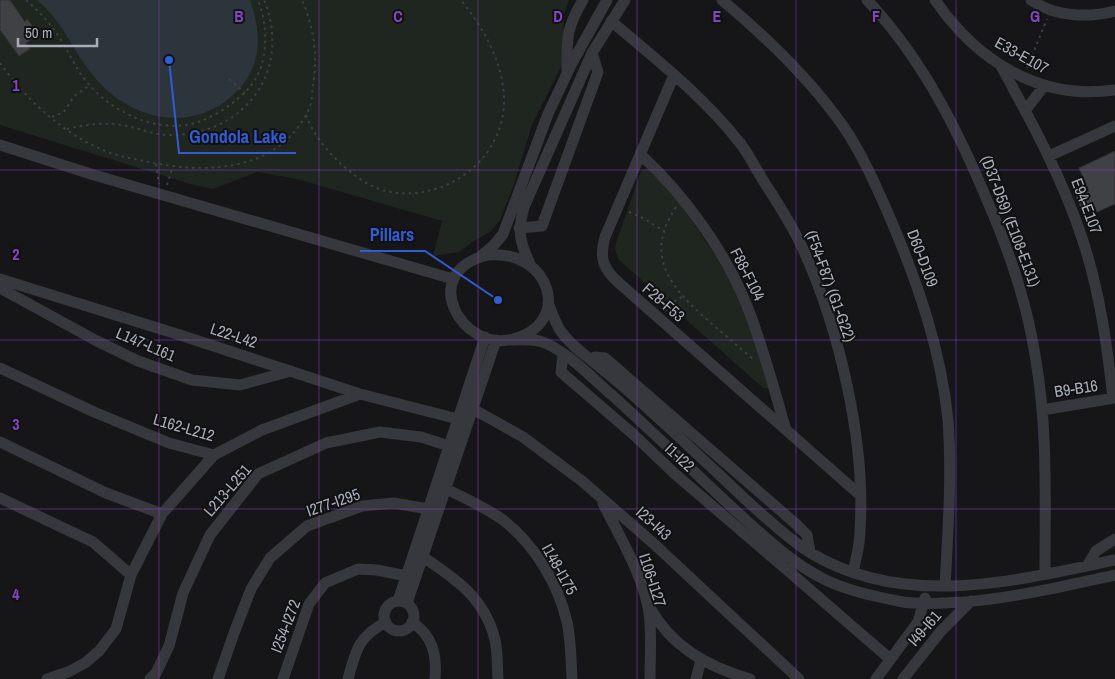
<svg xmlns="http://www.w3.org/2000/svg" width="1115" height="679" font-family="'Archivo Narrow',sans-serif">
<rect width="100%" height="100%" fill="#161618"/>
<path fill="#1e261f" d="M0,0H569L564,14L562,65L532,125L513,187L500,220L490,232L472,242L459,252L433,256L442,221L297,179L257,172L213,189L194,185L0,125Z
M646,168L660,179L684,209L715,255L737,293L770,384L768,388H763L619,260L615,250L616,243L639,177L641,171Z"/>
<path fill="#2c353c" d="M37,0H250C261,31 263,63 239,89C198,134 134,123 96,79C74,54 64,22 37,0Z"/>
<path fill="#404145" stroke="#303034" d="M0,0H10L25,22L27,19L39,34L26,43L30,49L19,56L0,30Z
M1115,151V204L1097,212L1095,207L1083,212L1076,197L1089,191L1079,168Z"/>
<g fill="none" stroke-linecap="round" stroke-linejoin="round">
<path stroke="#3d3f44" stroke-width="2" stroke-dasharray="2.5 4" stroke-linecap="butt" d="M26,0C40,12 51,24 61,40C69,52 74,65 82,76C105,107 145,130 185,125C206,123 233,105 247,90C269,68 269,27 258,0
M0,63C26,99 62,133 103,150C116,156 130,158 144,161C202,174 277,174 308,111C312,104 312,93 313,85C318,55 314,28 302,0
M1027,68L1047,19
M229,79L245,93
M306,115C313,134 326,150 341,164C354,175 369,187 386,191C444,204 505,160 504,99C503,62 484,29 461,0
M52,117L64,112L74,96L90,85
M67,129C87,124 111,121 131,127C144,130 156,135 169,135C244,136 293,71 264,0
M156,164L159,184
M167,185L173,166
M676,207C642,258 673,290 711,323C726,336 740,348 755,361
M629,212L645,219L664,231
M665,311L676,300L682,297"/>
<path stroke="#37383d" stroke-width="11" d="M722,0C765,36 810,79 843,126C863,155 877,188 891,220C918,284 941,350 948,420C952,475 948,531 945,586
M867,0C921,57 957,128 987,200C1009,251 1026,299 1035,355C1048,427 1045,501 1045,574
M935,0C977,61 1040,101 1115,90
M1031,0C1055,17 1087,18 1115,11
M611,21C656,59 703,96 740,143C750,156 757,171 766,185C779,205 792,225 802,247C839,327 866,442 860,531C860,545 856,558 853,572
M1001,66C1032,123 1063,179 1083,241C1100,293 1107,345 1113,398
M567,70C567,37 566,29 583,0
M674,75L605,237C599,258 603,269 619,283L860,495
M1025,111L1044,86
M0,145L94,175L453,279
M640,154C684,194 725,251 747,306C763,346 774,389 786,430
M1049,156L1115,126
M519,228L542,226L598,72L592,53
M488,255C550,249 574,323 513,339C462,353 416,272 488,255Z
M480,257L494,245L503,234L548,114L572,63L607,0
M531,266C520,243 517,232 524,207L592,53L625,0
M0,279L180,335L360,394L458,419
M0,288L95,340L138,361L192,380L240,385L291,371
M548,303C552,312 555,322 560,330C569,344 584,354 596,364C617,381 637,398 656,416C686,443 715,471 745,499C765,517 786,537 809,552C904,610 1014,581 1115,560
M511,340C523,340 534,338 545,343C569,353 593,379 613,396C655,434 695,473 737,512C763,535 789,561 820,577C843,590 877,597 903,602C923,605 943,603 963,602C1014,598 1065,586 1115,575
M563,354L561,372L633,434L675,474L793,575
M591,359L595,357L605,358L796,524L807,535L810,552
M0,368L94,412L169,443L214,455L262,430L360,394
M473,409L523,437L582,481L653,543L799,679
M1042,410L1115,398
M0,442L106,493L162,514
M446,489C465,498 485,507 503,520C534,544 558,583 567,622C571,641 571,660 572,679
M0,498L93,542L131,575
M603,503C620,538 643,574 649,613C652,635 650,657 650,679
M423,557C456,579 485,598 495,640C498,653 497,666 498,679
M1087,566L1096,551L1115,539
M789,569L793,575L890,659
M398,601L485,337
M384 616a15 15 0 1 1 30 0a15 15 0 1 1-30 0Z
M407,603L496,340
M650,608C672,647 708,667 750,679
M412,622C433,636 437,655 435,679
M47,679L68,672L85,663L99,651L116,629L131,575L162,514L214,455
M150,679L156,673L169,646L183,593L210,535L258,474L326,443L380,432L421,437L449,446
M218,679L234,633L251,589L270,558L307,526L362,506L394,503L428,509
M283,679L309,604L325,583L358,569L377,570L406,576
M348,679C356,650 358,637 386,622
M696,679L701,660
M876,679L918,622L925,598
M903,679L941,631L971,601"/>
</g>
<path fill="none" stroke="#8446be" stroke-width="1" stroke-opacity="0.55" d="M159,0V679M319,0V679M478,0V679M637,0V679M796,0V679M956,0V679M0,170H1115M0,340H1115M0,509H1115"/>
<g text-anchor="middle" stroke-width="4" stroke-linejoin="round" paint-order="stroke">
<g font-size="16" fill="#a8adb8" stroke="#111113">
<text transform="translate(1022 55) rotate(29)" y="6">E33-E107</text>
<text transform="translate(1087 206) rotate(69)" y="6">E94-E107</text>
<text transform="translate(1011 221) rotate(69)" y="6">(D37-D59) (E108-E131)</text>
<text transform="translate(923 258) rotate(69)" y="6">D60-D109</text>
<text transform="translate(748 274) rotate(63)" y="6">F88-F104</text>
<text transform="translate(831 286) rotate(70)" y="6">(F54-F87) (G1-G22)</text>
<text transform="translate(664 302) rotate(41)" y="6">F28-F53</text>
<text transform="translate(234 335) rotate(18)" y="6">L22-L42</text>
<text transform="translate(146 344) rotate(23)" y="6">L147-L161</text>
<text transform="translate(1076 388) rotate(-9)" y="6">B9-B16</text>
<text transform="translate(184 427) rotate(16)" y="6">L162-L212</text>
<text transform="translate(680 457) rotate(43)" y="6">I1-I22</text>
<text transform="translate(227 490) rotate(-49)" y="6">L213-L251</text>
<text transform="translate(333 502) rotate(-19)" y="6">I277-I295</text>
<text transform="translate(654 523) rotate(42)" y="6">I23-I43</text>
<text transform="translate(560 569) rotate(61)" y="6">I148-I175</text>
<text transform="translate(653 580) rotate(72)" y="6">I106-I127</text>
<text transform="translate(285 626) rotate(-69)" y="6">I254-I272</text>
<text transform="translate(924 628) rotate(-49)" y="6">I49-I61</text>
</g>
</g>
<g font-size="16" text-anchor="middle" font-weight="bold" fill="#8446be" stroke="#111113" stroke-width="4" stroke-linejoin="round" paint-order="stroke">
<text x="239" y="22">B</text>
<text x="398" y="22">C</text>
<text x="558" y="22">D</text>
<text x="717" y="22">E</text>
<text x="876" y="22">F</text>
<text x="1035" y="22">G</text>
<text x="16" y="91">1</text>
<text x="16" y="260">2</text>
<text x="16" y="430">3</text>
<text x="16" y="600">4</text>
</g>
<path fill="none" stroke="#325cd3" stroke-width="2" d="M169 60L179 153H296M498 300L425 251H360"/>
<g fill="#325cd3" stroke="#111113" stroke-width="2">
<circle cx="169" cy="60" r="5"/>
<circle cx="498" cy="300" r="5"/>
</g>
<g font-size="18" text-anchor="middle" font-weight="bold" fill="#325cd3" stroke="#111113" stroke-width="4" stroke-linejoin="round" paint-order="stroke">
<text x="238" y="143">Gondola Lake</text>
<text x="392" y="241">Pillars</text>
</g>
<path d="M18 38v8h79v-8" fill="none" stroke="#a8adb8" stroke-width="2.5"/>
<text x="25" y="38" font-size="15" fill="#a8adb8" stroke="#111113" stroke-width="4" paint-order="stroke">50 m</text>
</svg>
